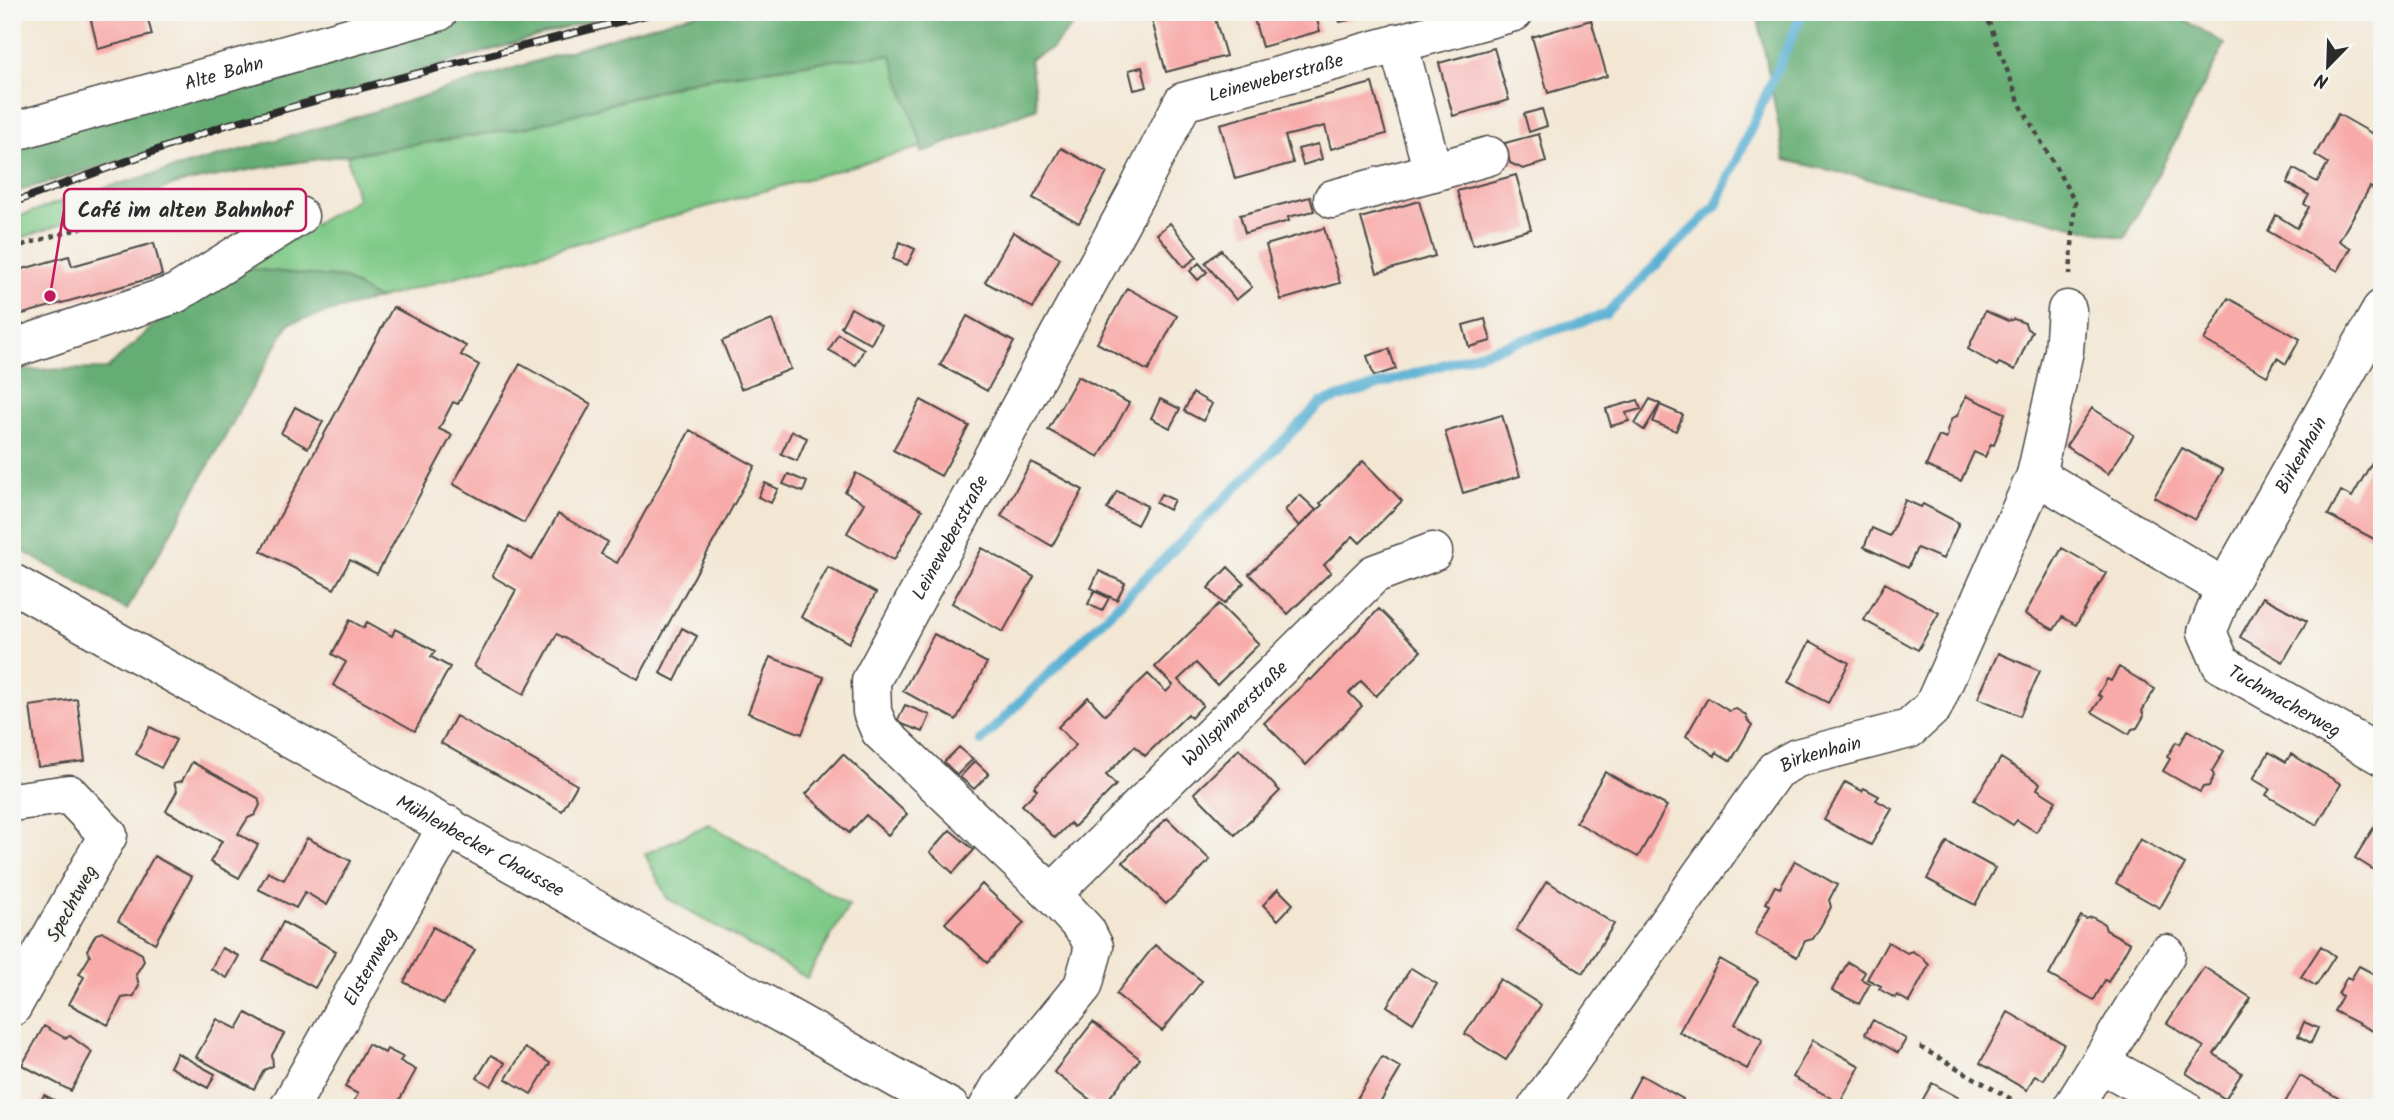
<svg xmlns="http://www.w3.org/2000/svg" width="2394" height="1120" font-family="Kalam,sans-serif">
<rect width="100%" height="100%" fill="#f6f6f2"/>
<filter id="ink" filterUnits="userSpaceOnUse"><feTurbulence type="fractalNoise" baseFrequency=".0143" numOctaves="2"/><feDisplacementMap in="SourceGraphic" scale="14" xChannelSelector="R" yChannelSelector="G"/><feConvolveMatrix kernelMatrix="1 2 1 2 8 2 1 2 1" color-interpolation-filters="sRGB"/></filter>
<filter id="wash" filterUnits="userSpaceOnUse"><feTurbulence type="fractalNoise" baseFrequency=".00686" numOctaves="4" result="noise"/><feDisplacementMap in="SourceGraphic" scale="28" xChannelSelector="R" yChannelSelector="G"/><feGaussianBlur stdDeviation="1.57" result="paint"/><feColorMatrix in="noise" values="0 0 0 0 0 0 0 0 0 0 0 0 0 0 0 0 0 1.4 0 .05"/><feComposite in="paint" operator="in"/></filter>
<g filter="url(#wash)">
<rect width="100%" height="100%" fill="#f3e7d4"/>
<path fill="#7ec987" stroke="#547a59" stroke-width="2" d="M892,55L921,142V147L377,299L344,278L240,268L357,199L347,155L529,127L698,80L834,60Z
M76,196L84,217L12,241V219Z
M709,824L849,905L807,978L667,898L645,854Z"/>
<path fill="#66ad74" stroke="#486c50" stroke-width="2" d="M462,12H619L12,193V139Z
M703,12H1085L1051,49L1030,59L1037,108L921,153V142L891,55L834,60L698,79L529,127L254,169L177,184L84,217L76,196L337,123L650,26Z
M1757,12H2172L2225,44L2125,238L1785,160Z
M240,268L344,278L377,299L289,323L127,610L12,545V370L107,369L162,318Z"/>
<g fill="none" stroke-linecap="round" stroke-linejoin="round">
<path stroke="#53add1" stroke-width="10" d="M981,741L1321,403L1606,314L1716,206L1803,12"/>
</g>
<g id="blocks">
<path fill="#f8aaa9" d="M89,12H146L152,35L98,49Z
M1169,12H1213L1226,56L1166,72L1151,17Z
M1252,12H1315L1320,31L1262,47Z
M1337,12H1380V13L1340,22Z
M1591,20L1607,76L1548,93L1532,37Z
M1494,48L1509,100L1453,116L1439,63Z
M1142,67L1147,87L1134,90L1129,70Z
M1372,83L1386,134L1331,149L1325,126L1285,136L1293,163L1235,179L1220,124Z
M1542,109L1547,126L1529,132L1524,114Z
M2338,114L2382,139V173L2373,189L2370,187L2339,241L2351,248L2338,271L2268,231L2276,215L2297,228L2309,207L2304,204L2309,195L2287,183L2294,169L2317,182L2328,163L2315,155Z
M1539,134L1546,162L1523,169L1510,163L1505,143Z
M1318,144L1322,159L1303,165L1298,149Z
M1061,148L1107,173L1079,223L1033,198Z
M1516,175L1531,229L1473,245L1457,191Z
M1310,197L1314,211L1288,217L1289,221L1245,233L1240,215Z
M1419,201L1435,256L1377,273L1361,218Z
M1170,223L1197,257L1184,267L1157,234Z
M1324,228L1340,283L1281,300L1266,245Z
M1013,232L1060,258L1033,308L985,282Z
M900,242L915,249L907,265L893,259Z
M154,243L162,275L12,317V272L69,256L72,266Z
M1221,250L1252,287L1236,300L1205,263Z
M1199,263L1207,272L1198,280L1190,271Z
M1127,288L1177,316L1148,371L1097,343Z
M2228,298L2300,339L2286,364L2277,358L2267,376L2204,340Z
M393,307L466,346L461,355L479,365L458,404L453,402L439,429L452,435L377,574L350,560L334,589L261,551Z
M851,308L881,325L871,344L841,327Z
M1985,311L2008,321L2014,319L2025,323L2027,329L2032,331L2015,370L1999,363L1997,366L1968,349Z
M967,316L1014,342L987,391L940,365Z
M1485,319L1491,341L1469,347L1463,325Z
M772,320L791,369L741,389L722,341Z
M838,334L864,349L856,365L829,350Z
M1389,349L1396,369L1374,376L1367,356Z
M520,364L591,404L524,523L453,484Z
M1078,376L1129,403L1099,457L1048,430Z
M1193,393L1212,404L1203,421L1184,411Z
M1966,396L2005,413L1994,445L1991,444L1985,457L1974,452L1961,481L1926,466L1939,436L1946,439L1948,434L1947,430L1952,418L1957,416Z
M1160,399L1180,409L1170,428L1151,418Z
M1650,399L1660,404L1644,430L1635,424Z
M921,400L969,426L941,476L893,450Z
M1638,400L1641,409L1626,413L1629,421L1611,426L1606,409Z
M1660,405L1683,415L1676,431L1653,422Z
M295,407L323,422L308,448L281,433Z
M2092,408L2134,435L2108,474L2066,446Z
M1502,415L1520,476L1463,493L1445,432Z
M690,430L755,466L638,679L557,634L524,694L474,666L516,590L492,576L509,546L532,560L558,514L608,542L601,554L617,563Z
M792,431L807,438L797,461L781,454Z
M2382,445V543L2328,515L2341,491L2352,497Z
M2182,448L2223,470L2195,520L2154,497Z
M1363,461L1402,501L1360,543L1353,536L1324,565L1331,572L1288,614L1249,574L1322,505L1320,503Z
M1031,462L1083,490L1052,546L1001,516Z
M856,473L922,510L894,560L847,533L864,503L845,492Z
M788,474L807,482L803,492L783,484Z
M765,483L778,489L771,503L758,497Z
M1117,491L1147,506L1137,525L1107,509Z
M1161,494L1174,500L1169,510L1156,503Z
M1300,495L1316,510L1299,526L1285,510Z
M1905,500L1921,507L1923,504L1959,523L1943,559L1917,548L1908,568L1864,547L1872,528L1890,536Z
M982,548L1034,577L1003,632L952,603Z
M2062,548L2106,573L2076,625L2062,617L2054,630L2025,614Z
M828,567L876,593L849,643L801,617Z
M1228,567L1244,583L1224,604L1208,588Z
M1099,571L1125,583L1117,600L1091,588Z
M1885,583L1939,613L1918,650L1864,620Z
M1094,591L1109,598L1102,611L1088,604Z
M2263,597L2307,621L2283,662L2240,637Z
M1219,604L1259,644L1217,685L1196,663L1178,680L1203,705L1191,718L1188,714L1145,756L1135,746L1106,775L1116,785L1074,827L1070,823L1055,838L1022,805L1037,790L1034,787L1076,745L1058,727L1088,697L1105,715L1148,674L1166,692L1173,685L1155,667Z
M1379,609L1421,651L1376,696L1361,681L1349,693L1362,706L1306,765L1264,723L1309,679L1311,680Z
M350,620L364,628L367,622L392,636L395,629L435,651L431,657L450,667L415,731L333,685L346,662L332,654Z
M682,628L697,636L675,681L660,673Z
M934,634L987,663L956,720L903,691Z
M1810,641L1849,663L1828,703L1788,682Z
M1998,653L2040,671L2020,716L1978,698Z
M770,657L824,677L802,734L748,713Z
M2119,667L2155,689L2142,711L2144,716L2137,728L2132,729L2129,734L2092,712L2102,697L2098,695L2107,679L2111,681Z
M1708,698L1729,711L1736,709L1746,715L1748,721L1752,725L1731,761L1716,752L1715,756L1686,736Z
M77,699L85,761L38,767L30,706Z
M905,705L930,715L923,732L897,722Z
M456,716L577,785L562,811L441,743Z
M150,727L176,740L161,768L136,754Z
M2188,730L2224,751L2212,771L2214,776L2209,786L2203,787L2200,792L2163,771L2170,759L2167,757L2176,742L2180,744Z
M959,747L973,759L957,775L944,762Z
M1239,749L1280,791L1235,835L1194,793Z
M2269,752L2286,762L2291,754L2341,784L2317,825L2266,795L2270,789L2253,779Z
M843,754L907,814L888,835L866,815L849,833L806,794Z
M2001,758L2040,783L2037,789L2056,801L2036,832L2017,820L2013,825L1974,800Z
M975,761L989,774L974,789L960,777Z
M192,762L258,798L260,805L255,815L248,818L238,834L258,845L239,878L210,862L222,841L166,811L177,791L174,783L182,781Z
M1605,772L1667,806L1638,857L1576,822Z
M1845,782L1862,791L1864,788L1879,796L1876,800L1892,809L1871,845L1824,820Z
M2382,814V875L2355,858Z
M1167,818L1210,860L1166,904L1123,862Z
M950,830L974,850L953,873L930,852Z
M307,838L351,861L327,905L305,892L296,908L258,889L268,872L284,880Z
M2140,839L2185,864L2160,908L2116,883Z
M1947,842L1995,868L1975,905L1927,879Z
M154,856L192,877L155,943L118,921Z
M1795,861L1837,885L1829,900L1831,907L1822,924L1813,939L1805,941L1797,957L1755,934L1770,905L1766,903L1775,886L1780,888Z
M1547,881L1614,924L1583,973L1516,930Z
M982,884L1024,923L987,963L945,923Z
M1278,889L1293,904L1278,920L1263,905Z
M2081,916L2086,919L2092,917L2104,924L2106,930L2130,943L2108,982L2105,980L2094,1000L2049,975Z
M283,922L336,951L315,988L263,960Z
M433,927L475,950L444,1004L404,982Z
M103,932L142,954L144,961L136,974L139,985L134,996L122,998L108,1025L69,1004L84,977L79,974L90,956L87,950L96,934Z
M1888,942L1907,953L1912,951L1923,958L1929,965L1909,1002L1897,995L1895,998L1879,989L1881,986L1867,979Z
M1155,945L1202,981L1162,1031L1116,994Z
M2321,946L2335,956L2316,986L2301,977Z
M222,948L239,956L227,978L211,969Z
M1720,959L1758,981L1735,1024L1763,1040L1747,1069L1679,1032Z
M1848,962L1865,972L1861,979L1870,984L1859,1004L1832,990Z
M2359,966L2382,978V1015L2373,1031L2334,1011L2342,996L2338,994L2347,977L2351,979Z
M2204,967L2251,998L2214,1054L2242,1073L2225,1099L2186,1073L2204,1047L2167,1023Z
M1411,968L1437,984L1413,1023L1387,1006Z
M1500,979L1541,1005L1506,1060L1465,1034Z
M2008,1012L2064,1044L2044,1080L2035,1075L2027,1090L1980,1063Z
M246,1013L284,1034L272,1055L273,1066L264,1070L254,1089L196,1057L217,1019L237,1029Z
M1873,1020L1906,1039L1898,1053L1865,1034Z
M1093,1022L1140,1059L1101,1108L1054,1072Z
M2304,1022L2318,1028L2311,1043L2298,1036Z
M44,1026L65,1038L70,1036L92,1052L71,1091L22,1065Z
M1813,1040L1860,1066L1840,1103L1793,1077Z
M368,1044L385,1053L387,1049L403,1057L400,1061L416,1070L395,1108H350L358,1094L345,1087Z
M525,1048L550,1063L531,1094L506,1079Z
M177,1053L215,1074L208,1088L170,1067Z
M491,1055L505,1063L491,1086L477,1078Z
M1382,1057L1401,1068L1377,1108H1364L1355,1102Z
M1641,1075L1683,1099L1679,1108H1623Z
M2300,1076L2345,1102L2342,1108H2282Z
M1932,1083L1968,1103L1966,1108H1918Z
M44,1095L69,1108H37Z"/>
</g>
</g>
<g filter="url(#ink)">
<use href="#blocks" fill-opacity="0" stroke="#494744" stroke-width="2"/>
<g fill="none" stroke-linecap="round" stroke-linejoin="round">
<g stroke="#494744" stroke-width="41">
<g id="minor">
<path id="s1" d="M12,132L438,12"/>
<path d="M1433,172L1489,156"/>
<path d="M1333,199L1433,172L1398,43"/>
<path d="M12,349L175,294L299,216"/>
<path d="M2036,475L2064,351L2067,310"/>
<path id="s2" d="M2225,588L2207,632L2221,664L2382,756"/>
<path d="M12,802L69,794L108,835L12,1007"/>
<path id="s3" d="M1052,894L1374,574L1433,552"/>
<path d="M2100,1063L2166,954"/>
<path id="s4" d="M289,1108L448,825"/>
<path id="s5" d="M988,1108L1000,1087L1083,986L1094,947L1086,931L1052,894L880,731L872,712L871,681L1137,192L1183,102L1514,12"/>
<path id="s6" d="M1537,1108L1775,770L1797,758L1909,729L1933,707L2036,475L2225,588L2382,309"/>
<path d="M2072,1108L2100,1063L2183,1108"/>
</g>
</g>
<g stroke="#494744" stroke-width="41">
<g id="major">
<path id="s7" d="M12,583L950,1108"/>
</g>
</g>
<path stroke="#494744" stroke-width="4.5" stroke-dasharray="5 5" stroke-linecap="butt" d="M1985,12L2020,104L2075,202L2070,275
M12,248L179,200
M1920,1047L2027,1108"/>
<use href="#minor" stroke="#fff" stroke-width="38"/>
<use href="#major" stroke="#fff" stroke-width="38"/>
<g stroke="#2b2b2b" stroke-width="8">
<path id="rail" d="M12,203L226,125L399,78L657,12"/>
</g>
<use href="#rail" stroke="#f6f6f2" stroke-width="5" stroke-dasharray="16" stroke-linecap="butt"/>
</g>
</g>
<g text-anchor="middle" stroke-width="5" stroke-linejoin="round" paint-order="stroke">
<g font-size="19" fill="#2b2b2b" stroke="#f6f6f2">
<text dy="7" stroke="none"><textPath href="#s1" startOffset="220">Alte Bahn</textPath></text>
<text dy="7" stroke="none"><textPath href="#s5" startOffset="1306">Leineweberstraße</textPath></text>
<text dy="7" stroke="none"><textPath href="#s6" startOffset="1214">Birkenhain</textPath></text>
<text dy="7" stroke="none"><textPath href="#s5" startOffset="716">Leineweberstraße</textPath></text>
<text dy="7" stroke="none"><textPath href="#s2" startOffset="156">Tuchmacherweg</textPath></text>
<text dy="7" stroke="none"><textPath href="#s3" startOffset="257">Wollspinnerstraße</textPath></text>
<text dy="7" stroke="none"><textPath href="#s6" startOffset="462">Birkenhain</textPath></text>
<text dy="7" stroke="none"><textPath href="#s7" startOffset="537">Mühlenbecker Chaussee</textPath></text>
<text transform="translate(71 903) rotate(-61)" y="7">Spechtweg</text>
<text dy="7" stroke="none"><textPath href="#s4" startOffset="163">Elsternweg</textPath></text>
</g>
</g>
<path fill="none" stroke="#c2185b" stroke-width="2.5" d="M50 296L64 210"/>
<circle fill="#c2185b" stroke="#f6f6f2" stroke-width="2.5" cx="50" cy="296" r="7"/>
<rect fill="#f6f6f2" stroke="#c2185b" stroke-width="2.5" x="64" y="189" width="242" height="42" rx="7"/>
<g font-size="21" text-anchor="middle" font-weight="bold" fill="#2b2b2b">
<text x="185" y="217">Café im alten Bahnhof</text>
</g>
<rect width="2394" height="1120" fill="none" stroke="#f6f6f2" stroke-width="42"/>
<g transform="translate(2328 66) rotate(203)" stroke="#f6f6f2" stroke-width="5" paint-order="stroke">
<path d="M0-5L12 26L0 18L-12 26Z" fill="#2b2b2b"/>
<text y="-10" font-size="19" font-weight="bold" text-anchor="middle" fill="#2b2b2b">N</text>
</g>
</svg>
